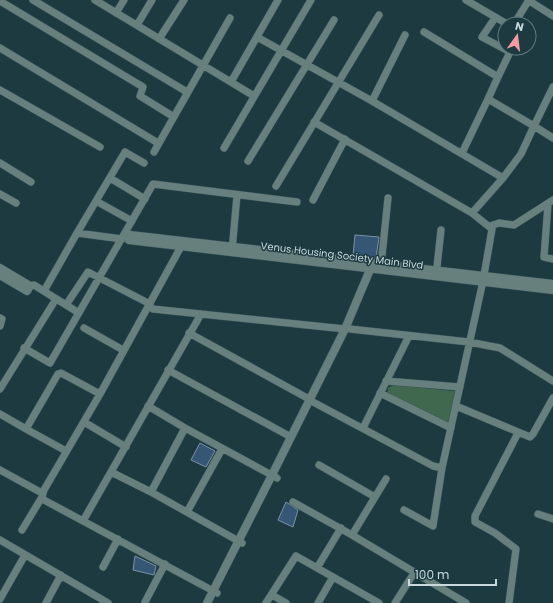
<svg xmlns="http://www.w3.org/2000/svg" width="553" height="603" font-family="Poppins,sans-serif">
<rect width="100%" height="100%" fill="#1d3a41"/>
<path fill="#40684e" d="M393,385L455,391L448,423L387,394L388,388Z"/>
<path fill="#365676" stroke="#7e91a5" d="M355,235L379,237L376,258L353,255Z
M200,443L215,451L206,467L191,460Z
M286,502L298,510L293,527L278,520Z
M135,556L156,566L154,575L133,570Z"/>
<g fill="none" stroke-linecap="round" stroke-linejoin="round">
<g stroke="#3c565d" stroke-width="8">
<path id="minor" d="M33,0L187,92
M95,0L254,96
M466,0L507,24
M528,0L553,16
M0,1L143,87L140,96L174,117
M116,13L124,0
M495,18L482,37L510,52L498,77
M514,24L529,0
M137,25L152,0
M424,32L498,77L488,99L534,126L521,154L503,178L472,213
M257,37L372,101L503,178
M159,39L184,0
M0,48L158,143
M231,82L278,0
M553,87L534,126L553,138
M0,90L100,147
M372,101L405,35
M314,122L472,213L492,229L483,281L442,468L433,526L404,510
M224,148L311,0
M154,152L230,18
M462,153L488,99
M248,161L334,20
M0,163L31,182
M110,178L145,199
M276,186L379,15
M0,194L16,203
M313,200L345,139
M96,201L132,221
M548,204L544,257L553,259
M490,226L499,223L514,225L553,200
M77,233L125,152L144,163
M183,243L100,394L44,490L42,497L44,500L217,593
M232,251L237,195
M381,265L388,198
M436,276L441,230
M30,286L34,285L79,313
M44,291L77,233L122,239
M66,305L88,272L150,304
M149,306L153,309L345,329
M0,318L2,319L0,326
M84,328L123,350
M350,329L469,342L500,348L553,381
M189,333L309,399
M24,348L50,363L153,184L297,202
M168,370L291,437
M386,381L460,387
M0,389L56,299
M380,393L451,428
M313,402L433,466L442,468
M148,406L185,428L277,478
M456,406L530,437L533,434L553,398
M0,414L26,429
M84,422L126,447
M363,428L409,336
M66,451L26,429L58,374L61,373L100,394
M319,465L375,497
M0,470L42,493
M111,472L151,492L242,543
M151,492L185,428
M293,502L352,535L466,603
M187,512L222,449
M538,514L553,519
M83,521L201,314
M22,530L42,497
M352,535L386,479
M0,540L108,603
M103,567L118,539
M317,568L341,528
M272,595L286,603
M0,599L25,555
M145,602L165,564
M46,603L61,575
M266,603L296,556L379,603
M318,603L333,577
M395,603L414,573
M509,603L516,549L495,533L475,522V516L518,433"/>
</g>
<g stroke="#3c565d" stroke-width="9">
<path id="tertiary" d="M0,268L30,286L27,291L0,275
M553,284L130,235L129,240L553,290
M207,603L272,475L345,329L372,265"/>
</g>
<use href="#minor" stroke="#67807d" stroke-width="7"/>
<use href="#tertiary" stroke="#67807d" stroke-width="8"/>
</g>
<g text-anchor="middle" stroke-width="3" stroke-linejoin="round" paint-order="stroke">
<g font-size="10" fill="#c8d8dc" stroke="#1d3a41">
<text transform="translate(342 255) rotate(7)" y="4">Venus Housing Society Main Blvd</text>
</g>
</g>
<g transform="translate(517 36) rotate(14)"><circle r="19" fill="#1d3a41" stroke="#61797f"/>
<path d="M0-3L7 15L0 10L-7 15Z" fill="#f49aa1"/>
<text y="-6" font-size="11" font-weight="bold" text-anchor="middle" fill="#c8d8dc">N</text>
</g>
<path d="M409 579v6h87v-6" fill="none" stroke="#c8d8dc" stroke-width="2"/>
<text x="415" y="579" font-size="12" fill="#c8d8dc" stroke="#1d3a41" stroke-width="3" paint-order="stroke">100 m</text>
</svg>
